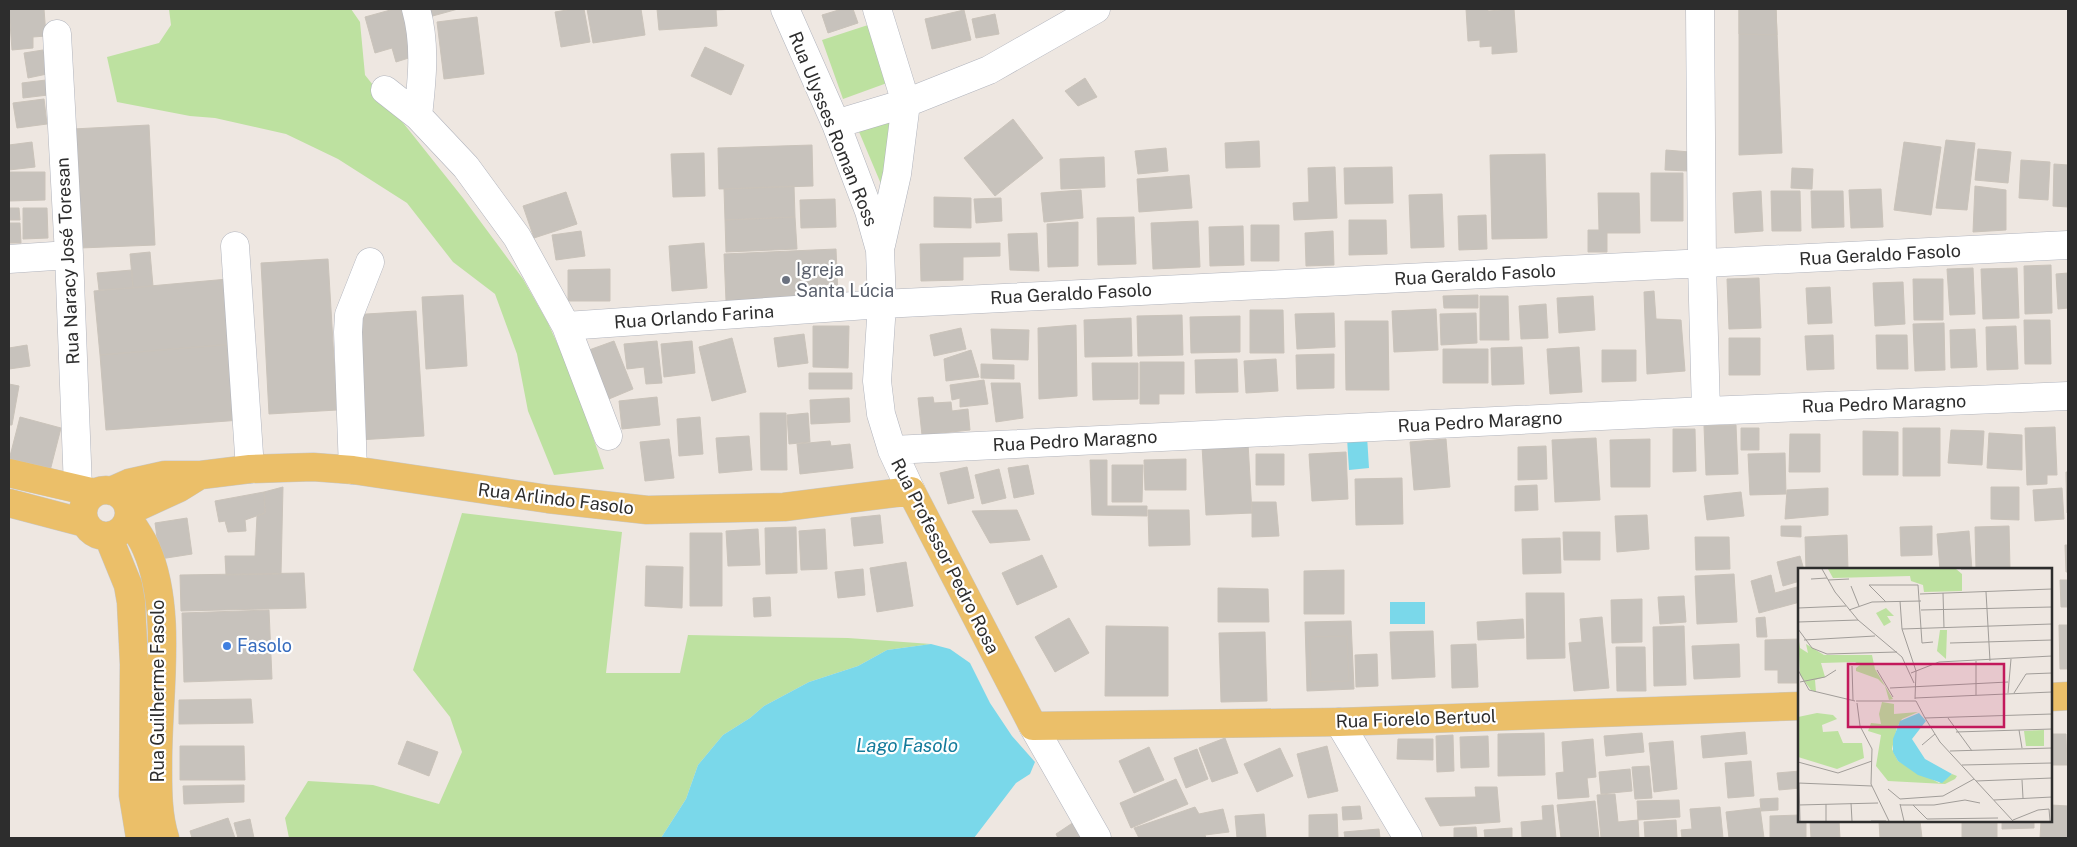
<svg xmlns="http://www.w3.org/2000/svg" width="2077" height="847" font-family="'Public Sans',sans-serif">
<rect width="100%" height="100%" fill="#eee7e1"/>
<path fill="#bde1a0" d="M169,9H351L360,22L365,75L463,198L523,279L548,323L571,374L604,469L554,475L528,411L517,354L495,294L453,262L407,203L338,159L286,134L215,118L190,116L117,102L107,57L159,43L171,25Z
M868,25L887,83L843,99L822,40Z
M893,115L881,184L857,127Z
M462,513L622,532L606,673H680L688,635L848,638L931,644L887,650L858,666L809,682L764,706L750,718L723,735L698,765L686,799L661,838H289L285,818L308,781L373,785L439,804L462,752L450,717L413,670Z"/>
<path fill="#7ad8ea" d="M1367,436L1369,468L1349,470L1347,438Z
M1390,602H1425V624H1390Z
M931,644L950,649L970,663L990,703L1012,736L1035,762L1030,774L1016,783L974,838H661L686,799L698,765L723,735L750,718L764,706L809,682L858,666L887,650Z"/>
<path fill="#c7c2bc" stroke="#cac3ba" d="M9,9H44L46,36L33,37V48L12,50Z
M394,9H402L415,56L396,62L392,48L375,53L365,17Z
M426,9H458L429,17Z
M573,9H584L590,42L561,47L555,12Z
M587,9H641L645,35L593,43Z
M657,9H736L716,10L717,26L659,30Z
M842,9H853L858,23L828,33L822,15Z
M1466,9H1488V11L1514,9L1517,52L1492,54V46L1480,47V40L1468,41Z
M1739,9H1776L1782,153L1739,155Z
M1739,9H1776L1777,35L1739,34Z
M964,10L971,40L932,49L925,19Z
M995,14L999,34L976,38L972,19Z
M477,17L484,74L444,79L437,22Z
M705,47L744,65L731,95L691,76Z
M43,50L47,74L28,78L24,53Z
M1085,78L1097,97L1078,106L1065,91Z
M46,80L48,95L23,98L22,83Z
M44,99L47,124L17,128L13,103Z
M1013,119L1043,158L995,196L964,158Z
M149,125L155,245L80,248L73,129Z
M1946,140L1975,143L1967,210L1936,208Z
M1259,141L1260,167L1226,168L1225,143Z
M32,142L35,167L9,170V145Z
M1904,142L1941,147L1931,215L1894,210Z
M812,145L813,186L719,189L718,148Z
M1166,148L1168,171L1138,174L1135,151Z
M1978,149L2011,152L2008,183L1975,180Z
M1666,150L1690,152L1689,171L1665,170Z
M704,153L705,196L673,197L671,154Z
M1545,154L1547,238L1492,239L1490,155Z
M1104,157L1105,187L1061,189L1060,159Z
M2021,160L2050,162L2048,200L2019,198Z
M2054,164L2068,165V207L2053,206Z
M1335,167L1337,218L1294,220L1293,203L1309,202L1308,168Z
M1392,167L1393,203L1345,204L1344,168Z
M1792,168L1813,169L1812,189L1791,188Z
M9,172H45V200L9,201Z
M1651,173H1683V221H1651Z
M1189,175L1192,208L1139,212L1137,179Z
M794,186L795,217L725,220L724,189Z
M1975,186L2006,190V230L1973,232Z
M1881,189L1883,227L1851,228L1849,190Z
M1081,190L1083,218L1044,222L1041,193Z
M1761,191L1763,231L1735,233L1733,193Z
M1771,191H1800L1801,231H1772Z
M1811,191H1843L1844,227L1812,228Z
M566,192L577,224L534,238L523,206Z
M1598,193H1639L1640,233H1607V252H1588V230H1599Z
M1442,194L1444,247L1411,248L1409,195Z
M934,197L971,198V228L934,227Z
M1001,198L1002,221L976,223L974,199Z
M835,199L836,227L801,228L800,200Z
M9,208H19L20,220H9Z
M23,208H47L48,238L23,239Z
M1486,215L1487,249L1459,250L1458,216Z
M795,217L797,249L726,252L725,220Z
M1134,217L1136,264L1098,265L1097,218Z
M1349,220H1386L1387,254L1349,255Z
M1198,221L1200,267L1153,269L1151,223Z
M1078,222V266L1048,267L1047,224Z
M9,223H20L21,243H9Z
M1251,225H1279V261H1251Z
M1243,226L1244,265L1210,266L1209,227Z
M581,231L585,256L556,260L552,235Z
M1333,231L1334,265L1306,266L1305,233Z
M1037,233L1039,271L1010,270L1008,234Z
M704,243L707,288L672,291L669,246Z
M1000,243V256L963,257V280L921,281L920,244Z
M836,249L838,296L726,301L724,254Z
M150,252L153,286L133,288L130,254Z
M328,259L337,410L269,414L261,263Z
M2051,265L2052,313L2025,314L2024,266Z
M1973,268L1975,314L1950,315L1947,269Z
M2017,268L2019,318L1983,319L1981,269Z
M610,269V301H568V270Z
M132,270L133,288L99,290L97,273Z
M2068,273V308L2058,309L2056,274Z
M1759,278L1761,328L1729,329L1727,279Z
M228,279L234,344L100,355L94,291Z
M1913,279H1943V320H1914Z
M1903,282L1905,324L1875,326L1873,283Z
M1830,287L1832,323L1808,324L1806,288Z
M1654,291L1656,319L1681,320L1685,371L1647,374L1644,292Z
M463,295L467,366L426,369L422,297Z
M1478,295V308H1444L1443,296Z
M1480,296H1508L1509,340H1480Z
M1593,296L1595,330L1559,333L1557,298Z
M1546,304L1548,338L1521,339L1519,306Z
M1436,309L1438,350L1394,352L1392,311Z
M1250,310H1283L1284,353H1250Z
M416,311L424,436L358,440L350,315Z
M1334,313L1335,347L1297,349L1295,314Z
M1476,313L1477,343L1441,345L1440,314Z
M1182,315L1183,355L1138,356L1137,316Z
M1240,316V352L1191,353L1190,317Z
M1131,318L1132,356L1085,357L1084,320Z
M2024,320H2050L2051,364H2025Z
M1345,321H1388L1389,390H1346Z
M1944,323L1945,370L1915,371L1913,324Z
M1076,325L1077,396L1039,399L1038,328Z
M813,326H849L848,368L813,367Z
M2016,326L2018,369L1987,370L1986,327Z
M961,328L966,349L934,356L930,335Z
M991,329L1029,330L1028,360L993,359Z
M1975,329L1977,367L1951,368L1950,330Z
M804,334L808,363L778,367L774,338Z
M1833,335L1834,369L1807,370L1805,336Z
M1876,335H1907L1908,369H1877Z
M732,338L746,392L712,401L699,347Z
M1729,338H1760V375H1729Z
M614,341L633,389L609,399L589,350Z
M657,341L662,383L646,384L644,367L627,369L624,344Z
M692,341L695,373L664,377L661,344Z
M234,344L241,420L106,430L100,355Z
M27,345L30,366L9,369V348Z
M1522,347L1524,384L1492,385L1491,348Z
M1579,347L1582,392L1550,394L1547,349Z
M1443,349H1488V383H1443Z
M971,350L979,377L946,381L944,359Z
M1602,350H1636V381L1602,382Z
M1334,354V388L1297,389L1296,355Z
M1237,359L1238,392L1196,393L1195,360Z
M1276,359L1278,391L1246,393L1244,361Z
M1140,362H1184V394H1159V404H1140Z
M1092,363H1138V399L1093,400Z
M981,364L1014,365V379L981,378Z
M809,373H852V389H809Z
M984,380L988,404L960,407V398L952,400L950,385Z
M991,383H1020L1023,418L996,422Z
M9,384L19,386L12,425H9Z
M657,397L660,425L622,429L619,401Z
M933,397L934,403L951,402L952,411L968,409L970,430L922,435L918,398Z
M849,398L850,422L811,424L810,400Z
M760,413H786L787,470H761Z
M808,413L810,442L789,444L787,415Z
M20,417L61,428L50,471L9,460Z
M700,417L703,454L679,456L677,419Z
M1736,425L1738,474L1706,475L1704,426Z
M2055,427L2057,475H2047V484L2027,485L2025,428Z
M1741,428H1759V450H1741Z
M1903,428H1940V476H1903Z
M1673,429H1695L1696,471L1673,472Z
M1951,430L1984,431L1982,465L1948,463Z
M1863,431L1898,432V475H1863Z
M1989,433L2022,435V470L1987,468Z
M1790,434H1820V472H1789Z
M749,436L752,470L719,473L716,438Z
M1596,438L1600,500L1555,502L1552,440Z
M669,439L674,478L645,481L640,442Z
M1446,439L1450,487L1414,490L1410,442Z
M1650,439V487H1611L1610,440Z
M830,441L831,446L850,444L853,468L800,474L797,444Z
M1248,443L1252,513L1206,515L1202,446Z
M1546,446L1547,479L1518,480V447Z
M1346,452L1348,499L1312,501L1309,454Z
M1785,453L1786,494L1750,495L1748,454Z
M1256,454H1284V485H1256Z
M1186,459V490H1145L1144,460Z
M1090,460H1107V506H1147V516L1092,515Z
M1028,465L1034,494L1014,498L1008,468Z
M1112,465H1143L1142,502H1112Z
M967,467L974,498L948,504L940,473Z
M999,469L1006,498L982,504L975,475Z
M2066,472H2068V513H2067Z
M1402,478L1403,524L1356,525L1355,479Z
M1537,485L1538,510L1515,511V486Z
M283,487L281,574L226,575L225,556H255L257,516L265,513L264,492Z
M1991,487H2019V520L1991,519Z
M1828,488V515L1785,519L1787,490Z
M2062,488L2064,519L2035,521L2033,490Z
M264,492L265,513L245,520L246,531L228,532L225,521L219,522L215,501Z
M1741,492L1744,516L1707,520L1704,496Z
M1252,502H1276L1279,536L1252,537Z
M1017,510L1030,540L990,543L972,511Z
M1148,510H1189L1190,545L1149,546Z
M880,515L883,543L854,546L851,518Z
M1647,515L1649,549L1617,552L1615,516Z
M187,518L192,554L160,559L155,523Z
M1781,526H1801V537L1781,536Z
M1932,526V555L1901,556L1900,527Z
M2009,526L2010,569L1976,570L1975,527Z
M796,527L797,573L766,574L765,528Z
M758,529L760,565L728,566L726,531Z
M825,529L827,569L801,570L799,531Z
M1969,531L1972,570H1940L1937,534Z
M1563,532H1600V560H1564Z
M690,533H722V606H690Z
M1847,535L1848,570H1806L1805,537Z
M1695,537H1729L1730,569L1696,570Z
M1560,538L1561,573L1523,574L1522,539Z
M2065,545H2068V572H2066Z
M1042,555L1057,587L1017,605L1002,573Z
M1800,556L1804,570H1800V581L1783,586L1777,562Z
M906,562L913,606L877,612L870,568Z
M646,566L683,567L682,608L645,606Z
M863,569L865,595L838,598L835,572Z
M1344,570V614H1304V571Z
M304,573L306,608L181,611L180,575Z
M1734,574L1737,622L1697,624L1695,576Z
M1771,575L1775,593L1797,587L1800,602L1759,613L1751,581Z
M2060,580H2068V607H2061Z
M1218,588L1268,589L1269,622H1218Z
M1526,593H1564L1565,658L1527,659Z
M1684,596L1686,622L1660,624L1658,597Z
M770,597L771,616L754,617L753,598Z
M1642,599V642L1612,643L1611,600Z
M269,610L272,679L184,682L182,613Z
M1602,617L1609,688L1574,691L1569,643L1582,642L1580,619Z
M1765,617L1767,637H1757L1756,618Z
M1069,618L1089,653L1055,672L1035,637Z
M1523,619L1524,638L1478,640L1477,622Z
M1351,621L1354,689L1307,691L1305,622Z
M2059,625H2068V669H2060Z
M1106,626L1168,627V696H1105Z
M1684,626L1686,685L1654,686L1653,627Z
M1433,631L1435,677L1392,679L1390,632Z
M1265,632L1267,701L1221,702L1219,633Z
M1347,636L1349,681L1311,682L1309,637Z
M1800,639V683H1778V670H1765V640Z
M1476,644L1478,687L1452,688L1451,645Z
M1739,644L1740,677L1694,679L1692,646Z
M1616,647H1645L1646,691H1617Z
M1377,654L1378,686L1356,687L1355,655Z
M251,699L253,723L179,724V700Z
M1745,732L1747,754L1703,758L1701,736Z
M1544,733L1545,775L1498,776V734Z
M1642,733L1644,752L1606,756L1604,736Z
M2051,734H2066L2067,765H2051Z
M1453,735L1454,771L1437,772L1436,736Z
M1488,736L1489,767L1461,768L1460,737Z
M1225,738L1238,773L1212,782L1199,748Z
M1398,739H1433V760L1397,759Z
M1593,739L1596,777L1587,778L1589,797L1558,799L1556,773L1564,772L1562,742Z
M407,741L438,752L429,776L398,764Z
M1673,741L1677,789L1654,792L1649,743Z
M180,746H244L245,780H180Z
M1327,746L1338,791L1308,798L1297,754Z
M1149,747L1164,780L1134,793L1119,761Z
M1280,748L1293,776L1257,792L1244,764Z
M1197,749L1208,779L1186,788L1174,758Z
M1751,761L1754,796L1728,798L1725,763Z
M1649,766L1652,798L1635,799L1632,767Z
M1630,769L1632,791L1601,794L1599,772Z
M1800,771V788L1779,790L1777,773Z
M1176,779L1188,804L1131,828L1120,803Z
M244,785V802L184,804L183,786Z
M1475,787H1497L1500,822L1440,826L1425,798L1476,797Z
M1615,794L1618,822L1638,820L1639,838H1601L1597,795Z
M1778,798V810L1761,811L1760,799Z
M1679,800L1680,817L1638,820L1637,801Z
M1595,801L1599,838H1561L1557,805Z
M1553,805L1556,838H1522L1521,822L1543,820L1542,806Z
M2051,805L2068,806V838H2040L2041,821H2051Z
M1360,806L1362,819L1343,820L1342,807Z
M1195,807L1199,814L1223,809L1229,832L1205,835L1206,838H1139L1134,828Z
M1720,807L1723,838H1682L1681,830L1692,829L1690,809Z
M1760,808L1764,838H1729L1726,812Z
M1264,814L1266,838H1237L1235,816Z
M1337,814L1338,838H1309V815Z
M1800,815V821H1806V838H1770V816Z
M228,818L235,838H192L190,831Z
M250,819L254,838H238L234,823Z
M1077,820L1084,838H1058L1056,834Z
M1676,820L1677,838H1645L1644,822Z
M1810,821H1839L1840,838H1811Z
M1879,821H1920L1922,838H1880Z
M1962,821H1997V838H1962Z
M2002,821H2034V828L2002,829Z
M1476,827L1477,838H1454V828Z
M1512,828V838H1485L1484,830Z
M1379,829L1380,838H1345L1344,832Z"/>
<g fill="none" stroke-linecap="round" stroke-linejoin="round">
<g stroke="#b1b4bd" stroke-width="29">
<path id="minor" d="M416,9C426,44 422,80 418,116
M785,9L836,124L869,211L880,250L882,304L877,381L881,414L892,450L911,491
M877,9L906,103L897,174L881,245
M1700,9L1702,264L1706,411
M57,34L69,255L78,488
M385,90L418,116L466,167L517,237L566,326L608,436
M836,124L906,103L989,70L1096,9
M235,246L250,469
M9,259L69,255
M566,326L882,304L2068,245
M892,450L1706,411L2068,396
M353,470L348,332L349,315L370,262
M1339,722L1408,838
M1033,726L1097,838"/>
</g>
<g stroke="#c8c8c8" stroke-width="29">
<path id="major" d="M9,473L95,493
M83 513a23 23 0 1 1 46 0a23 23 0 1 1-46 0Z
M111,491L129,483L165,475H201L250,469L313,467L353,470L548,499L647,510L784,507L911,491L1033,726L1339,722L1800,706
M9,503L85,523
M129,511L179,488L200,475
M129,519C134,528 142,538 146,548C173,609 158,694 158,759C158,785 157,813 165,838
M108,536L128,585L131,602L134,664L133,795L140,838
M2051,697L2068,696"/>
</g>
<use href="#minor" stroke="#fff" stroke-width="28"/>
<use href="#major" stroke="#ebbf69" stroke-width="28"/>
</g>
<circle fill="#6b7280" stroke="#fff" stroke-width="2" cx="786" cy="280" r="5"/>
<circle fill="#3f7fe0" stroke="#fff" stroke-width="2" cx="227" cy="646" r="5"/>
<g text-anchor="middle" stroke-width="4.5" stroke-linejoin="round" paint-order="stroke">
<g font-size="18" fill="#2d2d2d" stroke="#fff">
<text transform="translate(833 129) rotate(68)" y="6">Rua Ulysses Roman Ross</text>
<text transform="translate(1880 255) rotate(-3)" y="6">Rua Geraldo Fasolo</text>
<text transform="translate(68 261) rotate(-93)" y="6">Rua Naracy José Toresan</text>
<text transform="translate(1475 275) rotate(-3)" y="6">Rua Geraldo Fasolo</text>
<text transform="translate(1071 294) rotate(-3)" y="6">Rua Geraldo Fasolo</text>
<text transform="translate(694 317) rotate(-4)" y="6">Rua Orlando Farina</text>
<text transform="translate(1884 404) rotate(-2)" y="6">Rua Pedro Maragno</text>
<text transform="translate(1480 422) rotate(-3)" y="6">Rua Pedro Maragno</text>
<text transform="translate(1075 441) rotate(-3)" y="6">Rua Pedro Maragno</text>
<text transform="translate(556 499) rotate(7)" y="6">Rua Arlindo Fasolo</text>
<text transform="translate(945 556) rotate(63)" y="6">Rua Professor Pedro Rosa</text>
<text transform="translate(158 691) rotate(-90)" y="6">Rua Guilherme Fasolo</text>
<text transform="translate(1416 719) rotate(-2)" y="6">Rua Fiorelo Bertuol</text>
</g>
<g font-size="18" fill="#5b616d" stroke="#fff" text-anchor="start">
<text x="796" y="276">Igreja<tspan x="796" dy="21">Santa Lúcia</tspan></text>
</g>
<g font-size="18" fill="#366cbe" stroke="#fff" text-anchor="start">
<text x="237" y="652">Fasolo</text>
</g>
<g font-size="19" font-style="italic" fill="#147b9b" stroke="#fff">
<text x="907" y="752">Lago Fasolo</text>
</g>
</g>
<g transform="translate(1798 568)">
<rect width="254" height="254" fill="#eee7e1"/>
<path d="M30,1H158L164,6V23L126,24L125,17L113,13L112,8L35,10ZM88,40L96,48H89L93,54L86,58L78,45ZM142,62H149L148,91L139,83ZM0,66L2,80L10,85L8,76L26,87H74L77,101L95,131L91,132L87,118L80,111L58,103V100L62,97L57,94L23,95L27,109L17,112L18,124L13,122L2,107ZM84,134L96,136V146L120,144L104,151L99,159L94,181L100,193L141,215L154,206L159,208L157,211L147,216L90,213L78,198L83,167L70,163L73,155L83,156L81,146ZM19,145L35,147L39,151L24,157L25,164L40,163L45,175H64L66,190L39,201L0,189V149ZM246,162V178H228L226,163Z" fill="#bde1a0"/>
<path d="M121,145L128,153L114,171L127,191L154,206L144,215L120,207L100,193L95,184V171L102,153Z" fill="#7ad8ea"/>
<path fill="none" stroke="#a19d99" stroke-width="1" d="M24,1L37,24L60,52L104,89L116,115M163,1H253M13,11L29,10M30,12L51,11M71,17H120L124,75L135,74M71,17L88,34M53,18L61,38M188,24L192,93M145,25L146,60M122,26L254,21M102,33L104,61L118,103L117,131M0,40L48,38M51,42L74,34L123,33M123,42L254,39M0,54L60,52M0,61L14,80L29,86L99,84M104,61L254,56M6,72L77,68M152,75L254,72M178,93V127M54,98L55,132M0,102L11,122L57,133M79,102L95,129M113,105L141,94L254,88M2,114L27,109L38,102M92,120L210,114M210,125L213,91M216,125L228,106L254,105M117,130L254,124M58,133H118L127,150L254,146M59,135L62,158L74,181L73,216L91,253M127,150L142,174L215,253M150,150L174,183M221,162L224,180M158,164L254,161M124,177L137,166M152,183L254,180M0,194L40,205L74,193M164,197L254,195M224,212L225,230M178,213L254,210M0,215L74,218M1,215L2,253M90,221L102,231M102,231L145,228L176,211M196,232L254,229M53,235L54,253M28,236V253M102,236L106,253M0,237L80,235M102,237H136L167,232L182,235M115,237L129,251L200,250M215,252L240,242L251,241L252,253M73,253H88"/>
<path fill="#c2185b" fill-opacity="0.15" stroke="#c2185b" stroke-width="2.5" d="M50,96H206V159H50Z"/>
<rect width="254" height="254" fill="none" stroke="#2d2d2d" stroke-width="2.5"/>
</g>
<rect width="2077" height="847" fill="none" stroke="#2d2d2d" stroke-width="20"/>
</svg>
